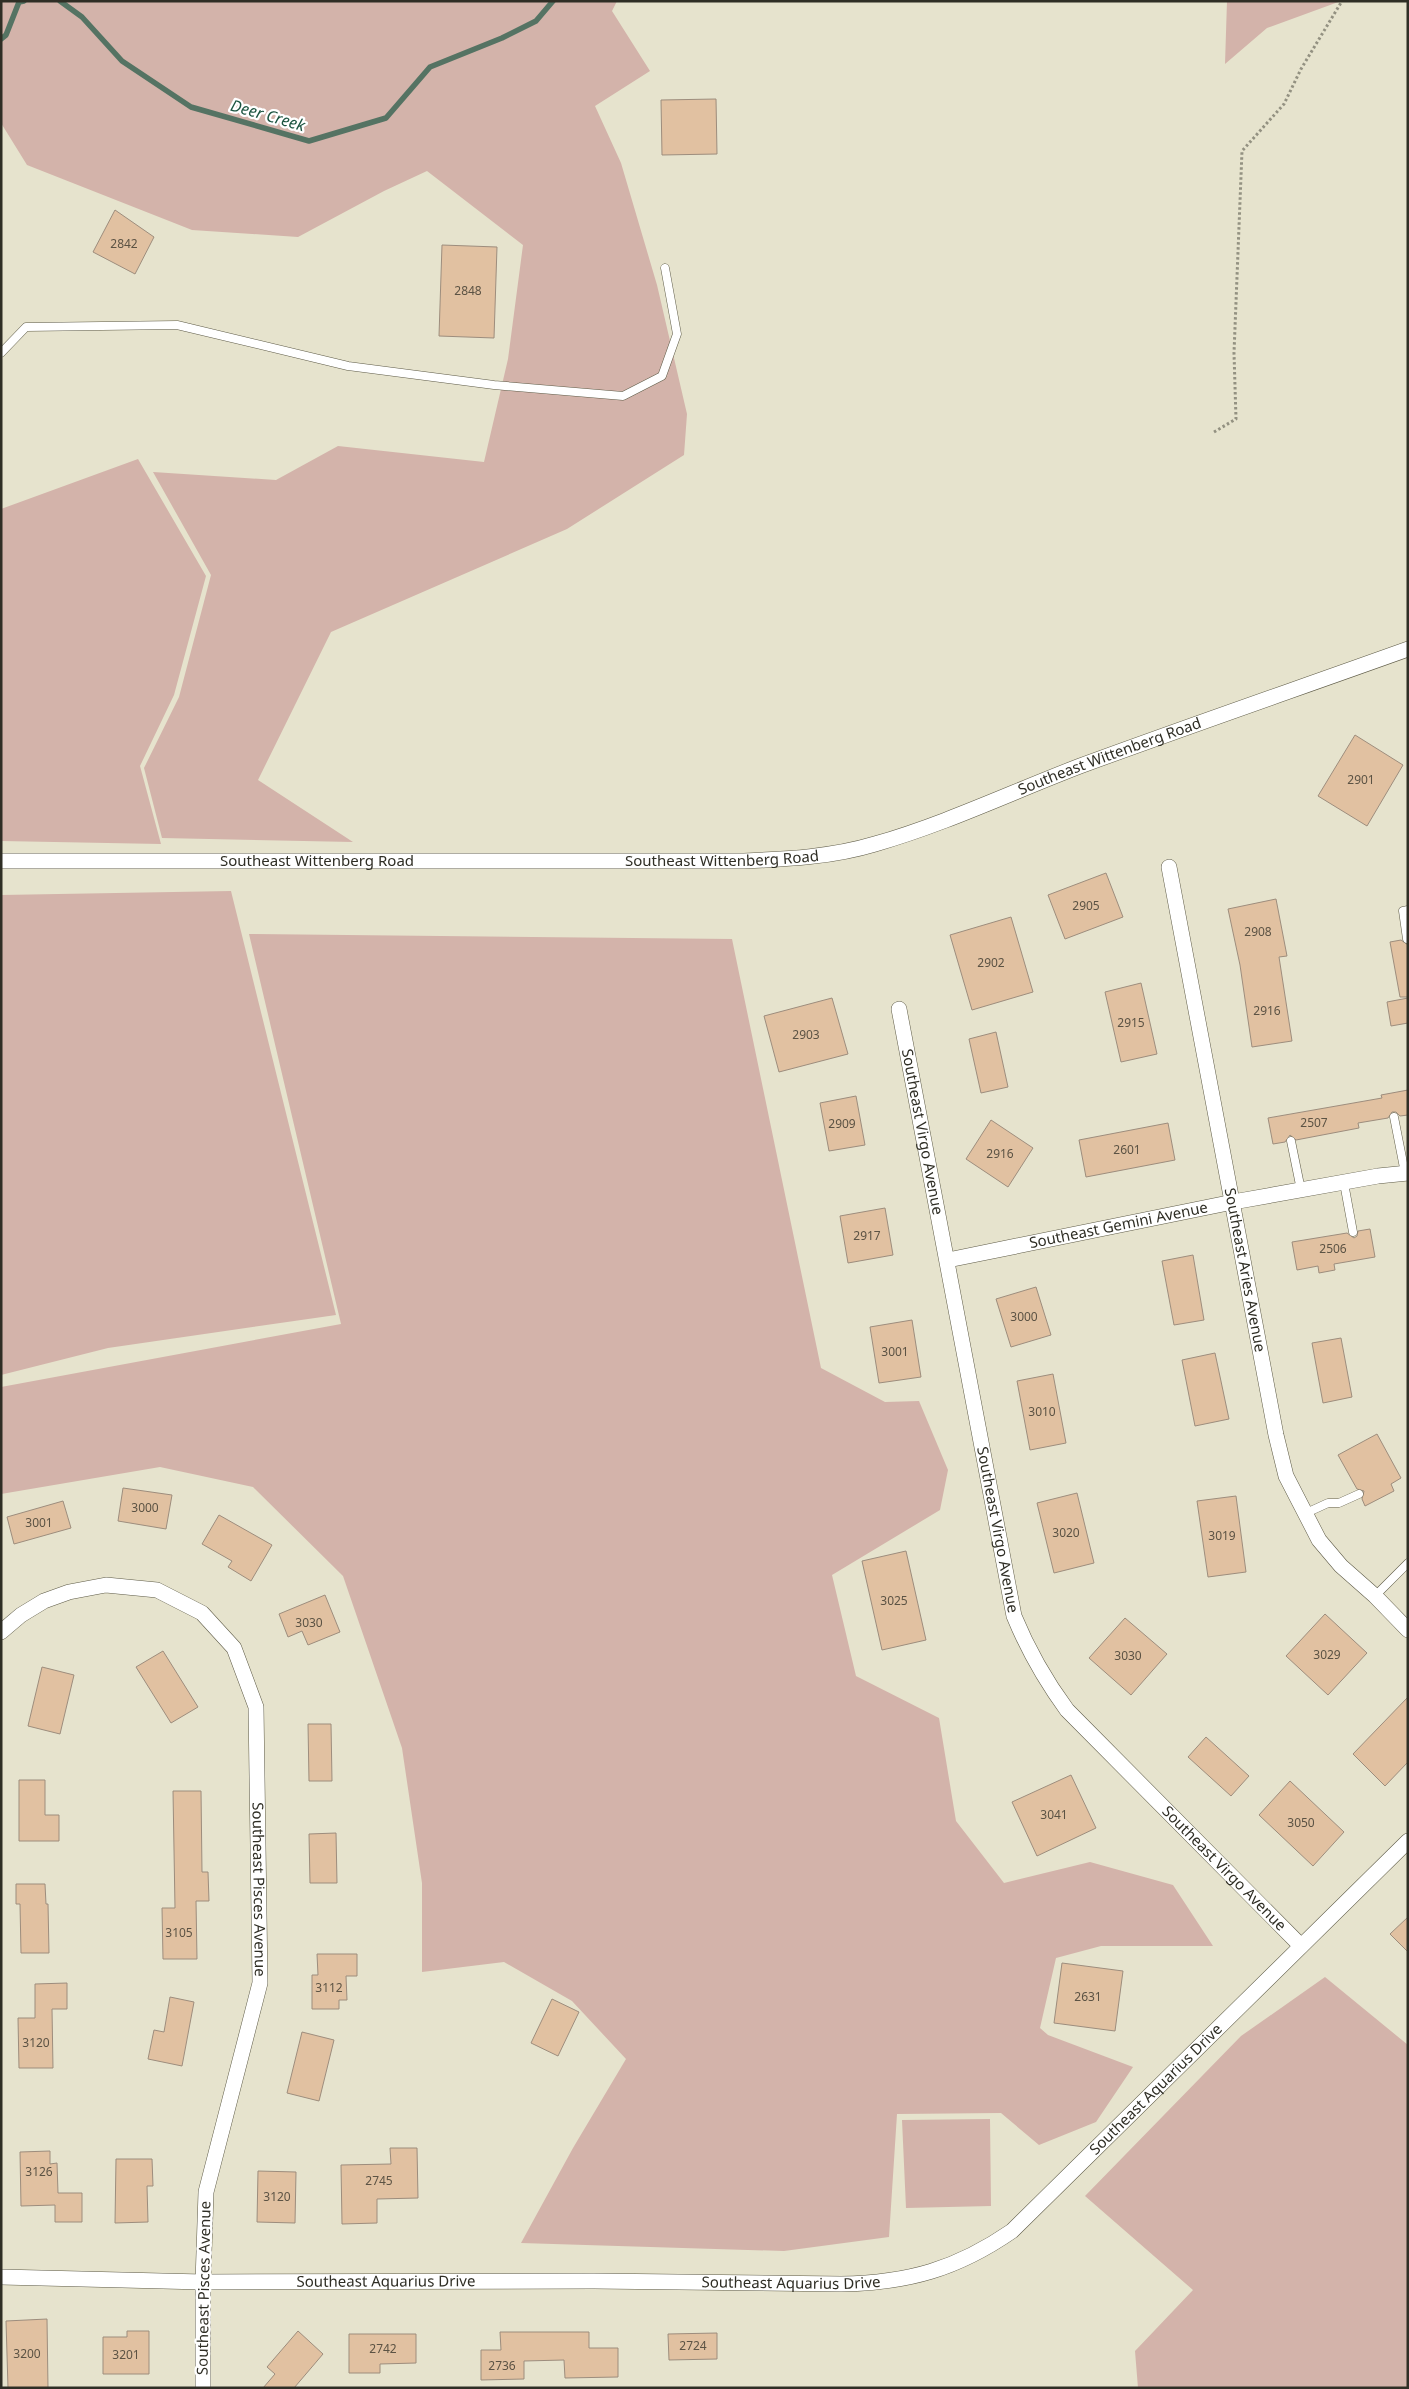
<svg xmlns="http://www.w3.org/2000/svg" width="1409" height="2389" font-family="'Noto Sans',sans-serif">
<rect width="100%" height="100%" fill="#e6e3cd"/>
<path fill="#d3b3aa" d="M1,1H617L612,11L650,71L595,106L621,163L657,285L687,414L684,455L567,529L331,632L258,780L353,842L162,838L144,768L179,697L211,575L153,472L276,480L338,446L484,462L508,359L523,245L427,171L384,191L298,237L192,230L27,165L1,123Z
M1227,1H1341L1267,28L1225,64Z
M138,459L206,576L174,695L140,766L161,844L1,841V509Z
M231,891L336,1315L108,1348L1,1375V895Z
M249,934L732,939L821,1368L885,1402L919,1401L948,1470L940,1510L832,1575L856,1676L939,1718L956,1821L1004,1883L1090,1862L1173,1885L1213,1946H1101L1056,1958L1040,2028L1048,2035L1133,2067L1096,2122L1039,2145L1001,2113L897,2114L889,2237L784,2251L521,2243L573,2148L626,2059L572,2001L504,1962L422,1972V1883L402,1748L343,1576L253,1487L160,1467L1,1494V1387L341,1324Z
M1325,1977L1408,2045V2388H1138L1135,2351L1193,2290L1085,2196L1241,2036Z
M990,2119L991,2206L906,2208L902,2120Z"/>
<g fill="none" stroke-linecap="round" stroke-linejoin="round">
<path stroke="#557363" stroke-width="5.5" d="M60,1L82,17L122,61L191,107L309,141L386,118L430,67L502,38L536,21L553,1
M1,39L6,35L19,2L24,1"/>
</g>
<path fill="#e1c1a1" stroke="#9d8d7d" d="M716,99L717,154L662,155L661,100Z
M115,210L154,237L135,274L93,252Z
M442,245L497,247L494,338L439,336Z
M1355,735L1403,765L1367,826L1318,796Z
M1106,873L1123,917L1065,939L1048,895Z
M1276,899L1287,956L1279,957L1292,1041L1252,1047L1240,965L1228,909Z
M1011,917L1033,992L972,1010L950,935Z
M1401,940L1408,945V997H1400L1390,942Z
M1141,983L1157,1054L1121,1062L1105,992Z
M832,998L848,1054L779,1072L764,1016Z
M1408,998V1023L1391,1026L1387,1002Z
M996,1032L1008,1087L981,1093L969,1039Z
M1408,1090V1115L1400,1116L1396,1112H1392L1388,1118L1358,1123L1359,1128L1296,1140L1290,1135L1285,1142L1273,1144L1268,1118L1382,1098L1381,1095Z
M856,1096L865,1145L829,1151L820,1103Z
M991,1120L1033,1148L1008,1187L966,1159Z
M1168,1123L1175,1160L1086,1177L1079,1140Z
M885,1208L893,1255L848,1263L840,1216Z
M1370,1229L1375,1257L1334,1264L1335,1270L1319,1273L1318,1266L1297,1270L1292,1242L1347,1233L1354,1238L1357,1236L1358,1231Z
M1193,1255L1204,1320L1174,1325L1162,1261Z
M1036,1287L1051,1335L1011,1347L996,1299Z
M912,1320L921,1377L879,1383L870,1327Z
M1341,1338L1352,1397L1323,1403L1312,1343Z
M1215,1353L1229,1419L1195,1426L1182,1360Z
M1053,1374L1066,1443L1030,1450L1017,1381Z
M1377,1434L1401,1478L1391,1484L1394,1491L1365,1506L1362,1499L1364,1491L1357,1489L1338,1455Z
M123,1488L172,1495L166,1529L118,1521Z
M1077,1493L1094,1563L1054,1573L1037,1503Z
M1236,1496L1246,1572L1208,1577L1197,1501Z
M63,1501L71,1528L14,1544L7,1517Z
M219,1515L272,1545L251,1581L228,1567L232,1561L202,1544Z
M906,1551L926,1640L882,1650L862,1561Z
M325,1595L340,1632L308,1645L302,1631L288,1637L279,1614Z
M1325,1614L1367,1653L1328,1695L1286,1656Z
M1125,1618L1167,1654L1131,1695L1089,1658Z
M163,1651L198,1707L171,1723L136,1667Z
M42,1667L74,1675L60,1734L28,1726Z
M1408,1697V1762L1385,1786L1353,1754Z
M308,1724H331L332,1781H309Z
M1206,1737L1249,1776L1231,1796L1188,1757Z
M1071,1775L1096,1828L1037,1856L1012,1802Z
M19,1780H45V1815H59V1841H19Z
M1290,1781L1344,1832L1313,1866L1259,1815Z
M173,1791H201L202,1872H208L209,1901H196L197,1959H163L162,1908H175Z
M336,1833L337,1883H310L309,1834Z
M16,1884H45L46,1904H48L49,1953H21L20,1904H16Z
M1408,1917V1952L1390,1934Z
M317,1954H357V1976H346L347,2000H339V2009H312V1975H318Z
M1062,1963L1123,1971L1115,2031L1054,2023Z
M67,1983V2009H52L53,2068H19L18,2018H35V1984Z
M170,1997L194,2002L182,2066L148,2059L154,2030L164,2032Z
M552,1999L579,2012L558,2056L531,2043Z
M302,2032L334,2040L319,2101L287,2093Z
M390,2148H417L418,2198L377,2199V2223L342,2224L341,2165L391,2164Z
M50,2151V2164L57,2163L58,2193H82V2222H55V2205L21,2206L20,2152Z
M116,2159H152L153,2186H147L148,2222L115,2223Z
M258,2171L296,2172L295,2223L257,2222Z
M47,2319L48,2388H8L6,2321Z
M127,2331H149V2374H103V2337H127Z
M298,2331L323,2354L294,2388H263L275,2374L267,2367Z
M500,2332H589V2348H618V2377L565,2378L564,2360L524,2361V2379L481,2380V2350H501Z
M717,2333V2359L669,2360L668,2334Z
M349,2334H416V2363L380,2364V2373H349Z"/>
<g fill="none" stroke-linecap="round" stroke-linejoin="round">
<g stroke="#5e5b47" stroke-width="9">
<path id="service" d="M1,353L26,327L177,325L348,366L494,385L623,396L662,376L677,334L665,268
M1407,939L1403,911L1408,910
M1394,1117L1405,1173
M1291,1141L1301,1190
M1344,1183L1353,1232
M1304,1514L1328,1503H1339L1359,1494
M1375,1596L1408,1563"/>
</g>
<g stroke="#5e5b47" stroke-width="16">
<g id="minor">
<path id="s1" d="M1,861H744C788,859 832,857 875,844C945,824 1012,792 1080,766C1189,726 1299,688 1408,649"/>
<path id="s2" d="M1169,867L1276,1435L1286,1476L1319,1540L1341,1566L1375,1596L1408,1630"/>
<path id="s3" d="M899,1009L1014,1616C1028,1650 1045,1680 1067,1710L1301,1946"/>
<path id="s4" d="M948,1260L1233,1202L1378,1176L1408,1173"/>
<path id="s5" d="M1,1632L21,1615L44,1601L69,1592L106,1585L157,1590L202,1613L234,1648L256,1707L260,1983L206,2192L203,2282V2388"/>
<path id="s6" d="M1,2277L203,2282L594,2281L841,2284C908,2283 957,2269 1012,2231L1408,1841"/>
</g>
</g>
<path stroke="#939181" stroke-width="3" stroke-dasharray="2.5 2.5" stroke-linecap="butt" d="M1214,432L1236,419L1234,353L1242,151L1284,104L1301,69L1342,1"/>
<use href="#service" stroke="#fff" stroke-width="8"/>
<use href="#minor" stroke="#fff" stroke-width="15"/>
</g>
<g text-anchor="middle" stroke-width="4.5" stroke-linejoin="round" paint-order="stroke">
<g font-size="12" fill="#5c5344">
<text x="124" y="248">2842</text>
<text x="468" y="295">2848</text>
<text x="1361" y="784">2901</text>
<text x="1086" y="910">2905</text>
<text x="1258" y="936">2908</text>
<text x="991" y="967">2902</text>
<text x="1267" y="1015">2916</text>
<text x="1131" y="1027">2915</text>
<text x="806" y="1039">2903</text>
<text x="1314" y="1127">2507</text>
<text x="842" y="1128">2909</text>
<text x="1127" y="1154">2601</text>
<text x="1000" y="1158">2916</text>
<text x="867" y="1240">2917</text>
<text x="1333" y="1253">2506</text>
<text x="1024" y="1321">3000</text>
<text x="895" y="1356">3001</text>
<text x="1042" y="1416">3010</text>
<text x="145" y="1512">3000</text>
<text x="39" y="1527">3001</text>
<text x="1066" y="1537">3020</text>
<text x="1222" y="1540">3019</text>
<text x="894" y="1605">3025</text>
<text x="309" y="1627">3030</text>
<text x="1327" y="1659">3029</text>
<text x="1128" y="1660">3030</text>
<text x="1054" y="1819">3041</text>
<text x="1301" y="1827">3050</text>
<text x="179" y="1937">3105</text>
<text x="329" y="1992">3112</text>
<text x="1088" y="2001">2631</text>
<text x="36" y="2047">3120</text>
<text x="39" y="2176">3126</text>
<text x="379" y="2185">2745</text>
<text x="277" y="2201">3120</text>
<text x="693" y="2350">2724</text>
<text x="383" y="2353">2742</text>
<text x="27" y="2358">3200</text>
<text x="126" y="2359">3201</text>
<text x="502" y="2370">2736</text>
</g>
<g font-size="15" fill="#2f2e25" stroke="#fff">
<text dy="5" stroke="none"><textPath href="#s1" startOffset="1126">Southeast Wittenberg Road</textPath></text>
<text dy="5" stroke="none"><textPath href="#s1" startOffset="721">Southeast Wittenberg Road</textPath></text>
<text dy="5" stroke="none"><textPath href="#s1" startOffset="316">Southeast Wittenberg Road</textPath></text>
<text dy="5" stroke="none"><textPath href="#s3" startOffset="125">Southeast Virgo Avenue</textPath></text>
<text dy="5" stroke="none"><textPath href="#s4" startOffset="174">Southeast Gemini Avenue</textPath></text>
<text dy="5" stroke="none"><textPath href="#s2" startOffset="410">Southeast Aries Avenue</textPath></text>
<text dy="5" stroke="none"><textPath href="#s3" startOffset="530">Southeast Virgo Avenue</textPath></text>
<text dy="5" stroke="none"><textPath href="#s3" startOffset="949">Southeast Virgo Avenue</textPath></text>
<text dy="5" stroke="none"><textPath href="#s5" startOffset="512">Southeast Pisces Avenue</textPath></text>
<text dy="5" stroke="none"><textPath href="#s6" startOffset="1224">Southeast Aquarius Drive</textPath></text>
<text dy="5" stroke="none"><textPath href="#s6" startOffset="385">Southeast Aquarius Drive</textPath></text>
<text dy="5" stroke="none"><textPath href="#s6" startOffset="790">Southeast Aquarius Drive</textPath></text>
<text transform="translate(204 2288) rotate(-89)" y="5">Southeast Pisces Avenue</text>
</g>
<g font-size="16" font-style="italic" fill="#1a533f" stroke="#fff">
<text transform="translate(268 115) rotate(16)" y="6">Deer Creek</text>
</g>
</g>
<rect width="1409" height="2389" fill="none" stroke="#2f2e25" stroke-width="5"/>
</svg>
